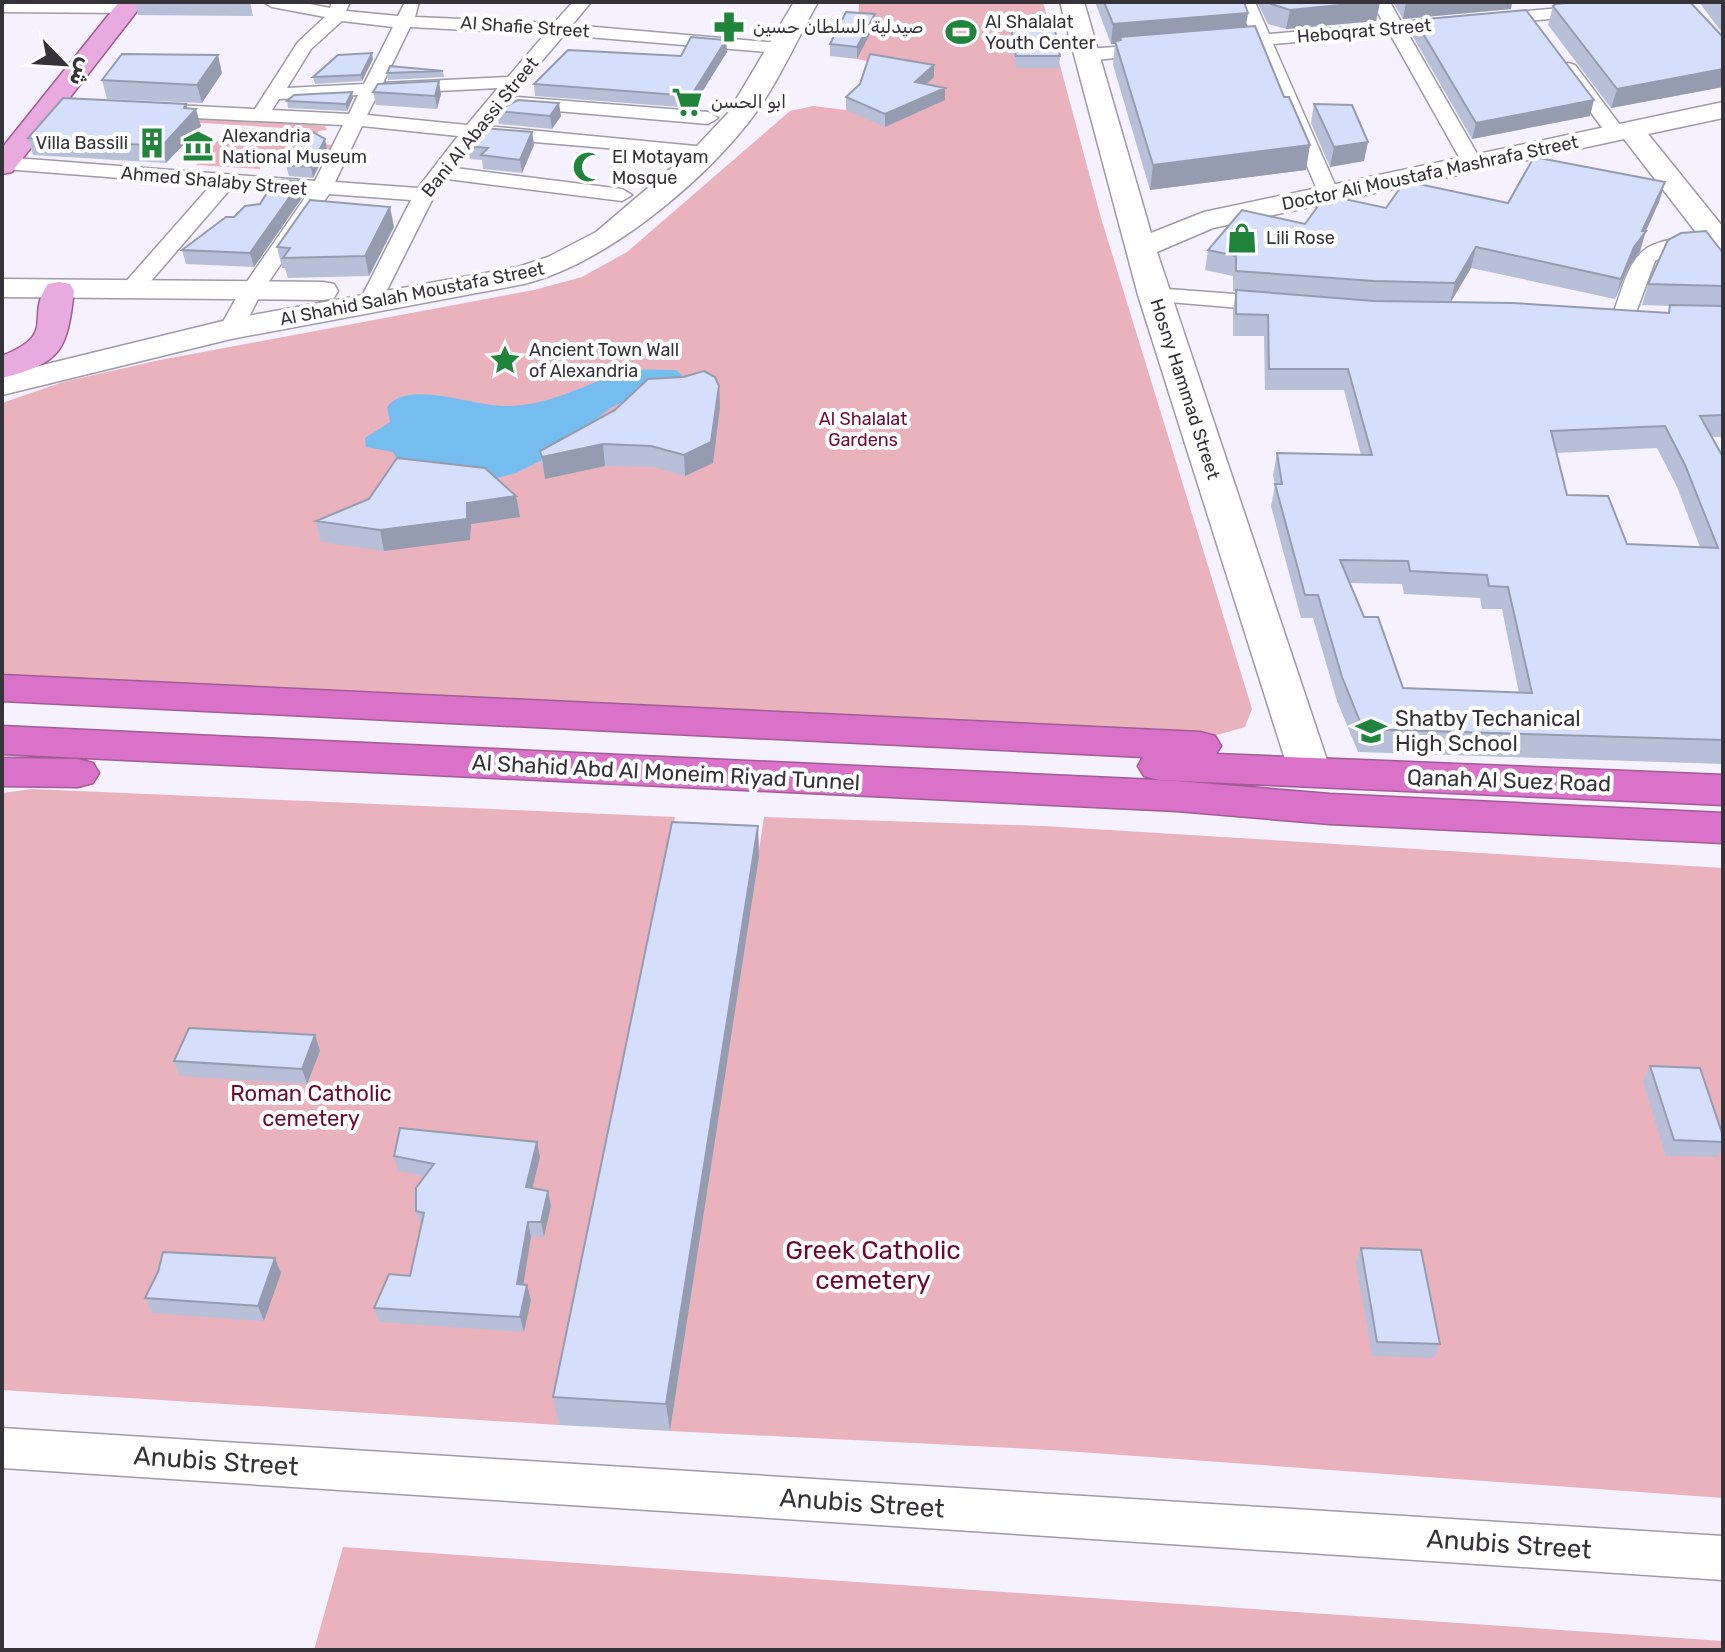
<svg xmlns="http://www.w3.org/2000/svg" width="1725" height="1652" font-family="Rubik,Cairo,sans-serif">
<rect width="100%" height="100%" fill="#f6f1fe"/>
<path fill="#eab2bd" d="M859,2H1043L1101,218L1252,709L1245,727L1217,735L77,686L2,679V403L63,382L160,360L534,290L582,277L627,252L790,111L813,106L846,110L892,66L857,59Z
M126,112L325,126L327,130L318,131L317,135L328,145L335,144L327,158H322L307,131L301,129L121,118Z
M230,127L297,131L290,134L297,140V147L284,157L260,163V169L196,165Z
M32,789L675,817L559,1425L2,1390V793Z
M764,817L1044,826L1723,868V1498L1051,1450L670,1431Z
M343,1547L1723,1641V1650H314Z"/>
<path fill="#75bdef" d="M676,370L683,376L612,407L542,460L516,473L482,482L404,471L393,452L366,447L365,438L390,422L387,407C409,378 474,408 510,406C557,404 586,382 627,372C643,368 660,370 676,370Z"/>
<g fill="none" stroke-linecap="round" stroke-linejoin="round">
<g stroke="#9f99a8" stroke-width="3">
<path id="street" d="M2,2L127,3L136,8L127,13L2,12Z
M263,2H300L330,8L332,2H350L346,11L398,16L405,2H419L415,17L554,23L573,2H591L572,25L779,43L788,48L779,53L564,35L486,126L706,147L713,149L716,153L713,157L477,137L455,168L622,189L632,195L622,201L447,179L434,196L380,304L369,311L358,304L411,200L329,194L261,293L243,329L231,336L219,329L239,293L309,192L232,187L138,296H122L119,291L122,286L211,185L4,169L2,157L315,181L343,125L153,116L143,110L153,104L255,109L298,42L325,17L272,7ZM342,21L393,27L364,84L287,88L311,49ZM410,27L545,34L508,77L383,83ZM498,88L467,125L367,115L378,94ZM358,95L349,114L272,110L279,99ZM362,126L458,136L418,188L335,182Z
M1237,2H1255L1269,34L1384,24L1372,2H1390L1401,22L1594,5L1603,10L1594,15L1407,32L1483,164L1473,170L1463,164L1390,34L1273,44L1339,194L1329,200L1319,194L1256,46L1218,49L1209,44L1218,39L1252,36Z
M1156,44L1165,49L1162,53L1087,61L1078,55L1087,49Z
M1568,63L1575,65L1626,133L1623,137H1609L1559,69Z
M517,97L708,112L718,118L708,124L510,107L507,103Z
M1707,236L1715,237L1718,242L1715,247L1671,252L1655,261L1635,315L1624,322L1616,320L1613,315C1634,250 1636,240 1707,236Z
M1154,288L1276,297L1287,304L1276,311L1146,300L1143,295Z
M2,1428L1723,1536V1580L2,1468Z"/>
</g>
<g stroke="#9f99a8" stroke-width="3">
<path id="secondary" d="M794,2H818C796,41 776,88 748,123C697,187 604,264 524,284L231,339L2,395V375L231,319L518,267L548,257L596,232L696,147L728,113Z
M1060,2H1084L1151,233L1204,212L1723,102V118L1648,134L1723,227V256L1712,253L1624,139L1213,228L1157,252L1331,772L1325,782L1310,786L1295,782L1289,772L1138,295Z
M2,279L323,282L334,284L338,291L334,298L323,300L2,297Z"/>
</g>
<g stroke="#a05c97" stroke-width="3">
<path id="primary" d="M119,2H144L12,172L2,174V148Z
M59,282L70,284L74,291C67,349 63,363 2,378V356C59,333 24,319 48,284Z"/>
</g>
<g stroke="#a05c97" stroke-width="3">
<path id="highway" d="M2,675L1200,732L1215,736L1221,746L1216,754L1723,775V805L1159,780L1144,776L1138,766L1143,757L2,701Z
M2,726L1177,781L1330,794L1723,813V843L1330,824L1177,811L2,754Z
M2,758L78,759L93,763L99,773L93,783L78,787L2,786Z"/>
</g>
<use href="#street" fill="#fff" fill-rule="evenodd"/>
<use href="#secondary" fill="#fff" fill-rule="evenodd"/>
<use href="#primary" fill="#e9aadf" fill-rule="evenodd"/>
<use href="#highway" fill="#da72c9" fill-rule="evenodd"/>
</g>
<path fill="#b7c0d8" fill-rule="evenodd" d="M135,2H250L253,16L138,15Z
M1095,2H1244L1246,26L1306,170L1150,190L1113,65L1115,44H1111Z
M1257,2H1380L1376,21L1286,29L1268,24Z
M1393,2H1512L1511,9L1403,19Z
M1699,2H1723V34Z
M1553,6L1723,37V87L1611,108L1548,25Z
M875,14L874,26L857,59L830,56V44Z
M1415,20L1590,116L1472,139L1412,35Z
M1011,26L1060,56L1059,68H1016L1011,38Z
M726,40L727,52L692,108L535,96L534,84L681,56Z
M373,59L362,81L315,84L313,77Z
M934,65V77L926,84L945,100L885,127L846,110V97Z
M443,71L444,77L388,80L387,73Z
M222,73L202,103L107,99L102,80Z
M352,92L353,98L347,111L288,108L287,101Z
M373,92L441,94L437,109L376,105Z
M186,104L187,108L201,126L166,163L33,155L28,138Z
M1314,104L1364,161L1330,167L1311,123Z
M497,111L561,116L552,129L499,124Z
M532,132L534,145L522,173L483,169L482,160L470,159L468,146Z
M327,150L313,178L289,176L286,165Z
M1665,182L1659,202L1645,231L1640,251L1628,268L1615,299L1471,268L1451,302L1668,313L1670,306L1642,305L1648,284L1723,253V437H1712L1723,457V764L1358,752L1337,701L1313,618H1301L1271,506L1275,486L1273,475L1277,453L1361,455L1344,390H1265L1264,336H1233V311L1236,291H1233V276L1205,270L1208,250L1305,224L1386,208L1508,203ZM1657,448L1677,487L1700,547L1627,544L1567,495L1557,453ZM1349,583L1402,584L1404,594L1480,598L1482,609H1502L1519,693L1403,688L1364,617Z
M304,195L254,267L186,264L182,250L260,204Z
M390,207L394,227L369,276L288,278L285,268H282L277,247Z
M720,407L713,463L685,476L653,467L605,466L545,479L543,472L540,451Z
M516,496L520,517L471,524L470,540L384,551L321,542L316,521Z
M758,826L759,856L670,1431L559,1425L553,1397Z
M315,1035L320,1051L307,1084L180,1076L174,1061Z
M1650,1066L1723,1136V1146L1717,1157L1666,1156L1643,1082Z
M537,1142L540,1157L533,1188L548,1191L551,1206L544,1237H531L523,1285L531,1300L524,1332L379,1322L374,1308L410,1276L421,1226L416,1211L425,1176L398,1171L394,1156Z
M1361,1248L1440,1344L1434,1358L1372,1356L1356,1263Z
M275,1258L281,1273L264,1321L152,1313L145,1298Z"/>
<path fill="#959cb0" d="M1370,2H1380L1376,21L1286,29L1290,10Z
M1406,2H1512L1511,9L1403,19Z
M1248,13L1245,32L1120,37L1119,43L1115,41V44H1111L1113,24Z
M875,14L874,26L857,59V47Z
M726,40L727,52L692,108L691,96Z
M372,53L373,59L362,81L361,75Z
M218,55L222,73L202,103L197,85Z
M934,65V77L915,95V82Z
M1723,69V87L1611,108L1617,89Z
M439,81L441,94L437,109L435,96Z
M945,88V100L885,127V114Z
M352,92L353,98L347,111L346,104Z
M1594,100L1590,116L1472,139L1476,123Z
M559,103L561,116L552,129L550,116Z
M186,104L190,116L196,109L201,126L166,163L162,146Z
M532,132L534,145L522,173L520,160Z
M325,139L327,150L313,178L311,167Z
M1368,142L1364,161L1330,167L1334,147Z
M1310,145L1306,170L1150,190L1153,165Z
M301,181L304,195L254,267L250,253Z
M1665,182L1659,202L1645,233L1646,231L1640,251L1628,268L1615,299L1621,279L1634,247Z
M390,207L394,227L369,276L365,256Z
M1476,247L1471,268L1450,303L1455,283Z
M719,386L720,407L713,463L685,476L684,455Z
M603,444L605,466L545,479L542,457Z
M516,496L520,517L471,524L470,540L384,551L380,530L467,503Z
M758,826L759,856L670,1431L666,1404Z
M315,1035L320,1051L307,1084L302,1069Z
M537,1142L540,1157L529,1202L526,1187Z
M548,1191L551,1206L544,1237L541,1222Z
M528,1222L531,1237L521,1299L517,1284Z
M275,1258L281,1273L264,1321L258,1306Z
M527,1285L531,1300L524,1332L520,1317Z"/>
<path fill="#d5dffb" stroke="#959cb0" stroke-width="2" fill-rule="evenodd" d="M1104,2H1244L1248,13L1113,24Z
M1270,2H1370L1290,10L1271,4Z
M1575,2H1690L1723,37V69L1617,89L1553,6L1556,4Z
M1526,10L1594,100L1476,123L1415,20Z
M846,12L875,14L857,47L830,44Z
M1054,25L1060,56H1016L1011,26Z
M1255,26L1284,97H1289L1310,145L1153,165L1115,41L1121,40L1120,37Z
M691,37L726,40L691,96L534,84L568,50L681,56Z
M372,53L361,75L313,77L338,55Z
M122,54L218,55L197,85L102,80Z
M870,54L934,65L915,82L945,88L885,114L846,97L860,84Z
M390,66L443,71L387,73Z
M439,81L435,96L373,92L378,84Z
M352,92L346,104L287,101L294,95Z
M63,98L186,104L184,108L196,109L162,146L28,138Z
M518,100L559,103L550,116L497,111Z
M1314,104L1352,105L1368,142L1334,147Z
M484,128L532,132L520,160L481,155L488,148L468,146Z
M309,130L325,139L311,167L286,165Z
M1534,157L1665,182L1642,231H1646L1634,247L1621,279L1476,247L1455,283L1374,281L1236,271V256L1208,250L1242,210L1305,224L1326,195L1386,208L1405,181L1508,203Z
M275,180L301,181L250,253L182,250L226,217H234L245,206L260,204Z
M310,200L390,207L365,256L283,258L290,248L277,247Z
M1706,231L1723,253V286L1648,284L1668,240L1681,233Z
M1236,290L1374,301L1513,303L1669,313L1670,305L1723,306V415L1700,416L1723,457V740L1363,729L1342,677L1318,595H1305L1275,484H1282L1277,453L1372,455L1348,369H1269L1268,315L1236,314ZM1665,426L1685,465L1718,548L1627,544L1608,496L1567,495L1551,431ZM1340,560L1408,561L1410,571L1487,575L1489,586L1508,587L1532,693L1403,688L1378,617H1364Z
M704,371L715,377L719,386L711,442L684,455L651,446L603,444L542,457L540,451L615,410L648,379L683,377Z
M397,458L485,468L516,496L467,503V519L380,530L316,521L369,499Z
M672,822L758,826L666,1404L553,1397Z
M189,1028L315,1035L302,1069L174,1061Z
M1650,1066L1700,1068L1723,1136V1142L1674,1140Z
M400,1128L537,1142L526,1187L548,1191L541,1222H528L517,1284L527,1285L520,1317L374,1308L389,1274L410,1276L424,1213L416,1211V1188L434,1164L394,1156Z
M1361,1248L1421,1250L1440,1344L1377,1342Z
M163,1252L275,1258L258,1306L145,1298L158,1272Z"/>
<defs>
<g id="pharmacy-bare" transform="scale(2.4)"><path d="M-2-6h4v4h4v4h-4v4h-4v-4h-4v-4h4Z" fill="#20853a" stroke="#fff" stroke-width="2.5" paint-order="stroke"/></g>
<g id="stadium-bare" transform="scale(2.4)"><path d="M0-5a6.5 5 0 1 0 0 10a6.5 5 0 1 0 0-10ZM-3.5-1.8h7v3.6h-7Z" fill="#20853a" stroke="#fff" stroke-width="2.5" paint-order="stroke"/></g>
<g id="supermarket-bare" transform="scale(2.4)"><path d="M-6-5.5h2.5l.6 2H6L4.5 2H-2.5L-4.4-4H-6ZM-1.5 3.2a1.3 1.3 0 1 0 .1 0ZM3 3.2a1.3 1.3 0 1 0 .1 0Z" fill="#20853a" stroke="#fff" stroke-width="2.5" paint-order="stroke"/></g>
<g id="building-bare" transform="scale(2.4)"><path d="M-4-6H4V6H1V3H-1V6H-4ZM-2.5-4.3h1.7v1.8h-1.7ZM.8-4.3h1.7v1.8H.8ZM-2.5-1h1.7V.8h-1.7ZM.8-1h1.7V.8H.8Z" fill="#20853a" stroke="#fff" stroke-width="2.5" paint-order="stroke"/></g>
<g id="museum-bare" transform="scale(2.4)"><path d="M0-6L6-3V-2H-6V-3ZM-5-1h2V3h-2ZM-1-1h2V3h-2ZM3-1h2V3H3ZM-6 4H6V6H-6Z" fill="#20853a" stroke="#fff" stroke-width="2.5" paint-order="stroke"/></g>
<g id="mosque-bare" transform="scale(2.4)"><path d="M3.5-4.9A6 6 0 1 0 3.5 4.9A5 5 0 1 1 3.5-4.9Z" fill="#20853a" stroke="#fff" stroke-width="2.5" paint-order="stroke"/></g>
<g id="shop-bare" transform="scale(2.4)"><path d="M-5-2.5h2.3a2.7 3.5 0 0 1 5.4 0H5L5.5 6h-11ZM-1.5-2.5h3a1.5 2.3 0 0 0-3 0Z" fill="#20853a" stroke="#fff" stroke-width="2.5" paint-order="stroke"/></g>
<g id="sight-bare" transform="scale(2.4)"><path d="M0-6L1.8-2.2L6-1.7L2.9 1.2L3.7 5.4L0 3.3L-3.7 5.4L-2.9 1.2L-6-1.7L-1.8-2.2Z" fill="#20853a" stroke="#fff" stroke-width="2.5" paint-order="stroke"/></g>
<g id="school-bare" transform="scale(2.4)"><path d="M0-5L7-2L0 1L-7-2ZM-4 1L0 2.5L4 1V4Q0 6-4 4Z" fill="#20853a" stroke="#fff" stroke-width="2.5" paint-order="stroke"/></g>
</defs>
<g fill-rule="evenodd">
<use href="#pharmacy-bare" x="729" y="27"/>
<use href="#stadium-bare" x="961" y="32"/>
<use href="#supermarket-bare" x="687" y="102"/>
<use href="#building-bare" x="152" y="143"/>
<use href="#museum-bare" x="198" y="146"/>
<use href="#mosque-bare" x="588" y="167"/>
<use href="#shop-bare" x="1242" y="238"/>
<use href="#sight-bare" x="505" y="360"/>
<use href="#school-bare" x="1371" y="731"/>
</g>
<g text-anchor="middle" stroke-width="8" stroke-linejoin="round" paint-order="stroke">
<g font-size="18" fill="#353239" stroke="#fff" text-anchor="start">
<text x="985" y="28">Al Shalalat<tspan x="985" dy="21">Youth Center</tspan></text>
<text x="753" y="33">صيدلية السلطان حسين</text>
<text x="711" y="108">ابو الحسن</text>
<text x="222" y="142">Alexandria<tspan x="222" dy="21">National Museum</tspan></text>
<text x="128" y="149" text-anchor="end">Villa Bassili</text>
<text x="612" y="163">El Motayam<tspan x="612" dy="21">Mosque</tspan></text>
<text x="1266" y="244">Lili Rose</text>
<text x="529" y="356">Ancient Town Wall<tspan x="529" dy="21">of Alexandria</tspan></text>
</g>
<g font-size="18" fill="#353239" stroke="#fff">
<text transform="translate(525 27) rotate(4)" y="6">Al Shafie Street</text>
<text transform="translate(1364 31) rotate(-5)" y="6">Heboqrat Street</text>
<text transform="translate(480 127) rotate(-51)" y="6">Bani Al Abassi Street</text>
<text transform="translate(1430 173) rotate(-12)" y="6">Doctor Ali Moustafa Mashrafa Street</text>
<text transform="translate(214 181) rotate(5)" y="6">Ahmed Shalaby Street</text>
<text transform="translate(412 294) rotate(-11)" y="6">Al Shahid Salah Moustafa Street</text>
<text transform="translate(1185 389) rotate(72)" y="6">Hosny Hammad Street</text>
</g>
<g font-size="18" fill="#6d0931" stroke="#fff">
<text x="863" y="425">Al Shalalat<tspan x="863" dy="21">Gardens</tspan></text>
</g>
<g font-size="22" fill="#353239" stroke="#fff" text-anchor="start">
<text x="1395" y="726">Shatby Techanical<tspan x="1395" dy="25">High School</tspan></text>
</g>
<g font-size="22" fill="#353239" stroke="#fff">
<text transform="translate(666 772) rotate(3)" y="8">Al Shahid Abd Al Moneim Riyad Tunnel</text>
<text transform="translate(1509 780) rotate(2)" y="8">Qanah Al Suez Road</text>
</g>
<g font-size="22" fill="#6d0931" stroke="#fff">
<text x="311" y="1101">Roman Catholic<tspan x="311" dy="25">cemetery</tspan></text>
</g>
<g font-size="26" fill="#6d0931" stroke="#fff">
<text x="873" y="1259">Greek Catholic<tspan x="873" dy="30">cemetery</tspan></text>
</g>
<g font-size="26" fill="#353239" stroke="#fff">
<text transform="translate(216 1461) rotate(4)" y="9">Anubis Street</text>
<text transform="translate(862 1503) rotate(4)" y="9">Anubis Street</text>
<text transform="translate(1509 1544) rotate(4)" y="9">Anubis Street</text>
</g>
</g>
<rect width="1725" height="1652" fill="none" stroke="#353239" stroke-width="8"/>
<g transform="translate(64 64) rotate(115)" stroke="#ffffff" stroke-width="6" paint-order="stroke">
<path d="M0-6L14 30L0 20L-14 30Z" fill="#353239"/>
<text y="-12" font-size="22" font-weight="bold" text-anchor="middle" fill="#353239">ش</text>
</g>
</svg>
